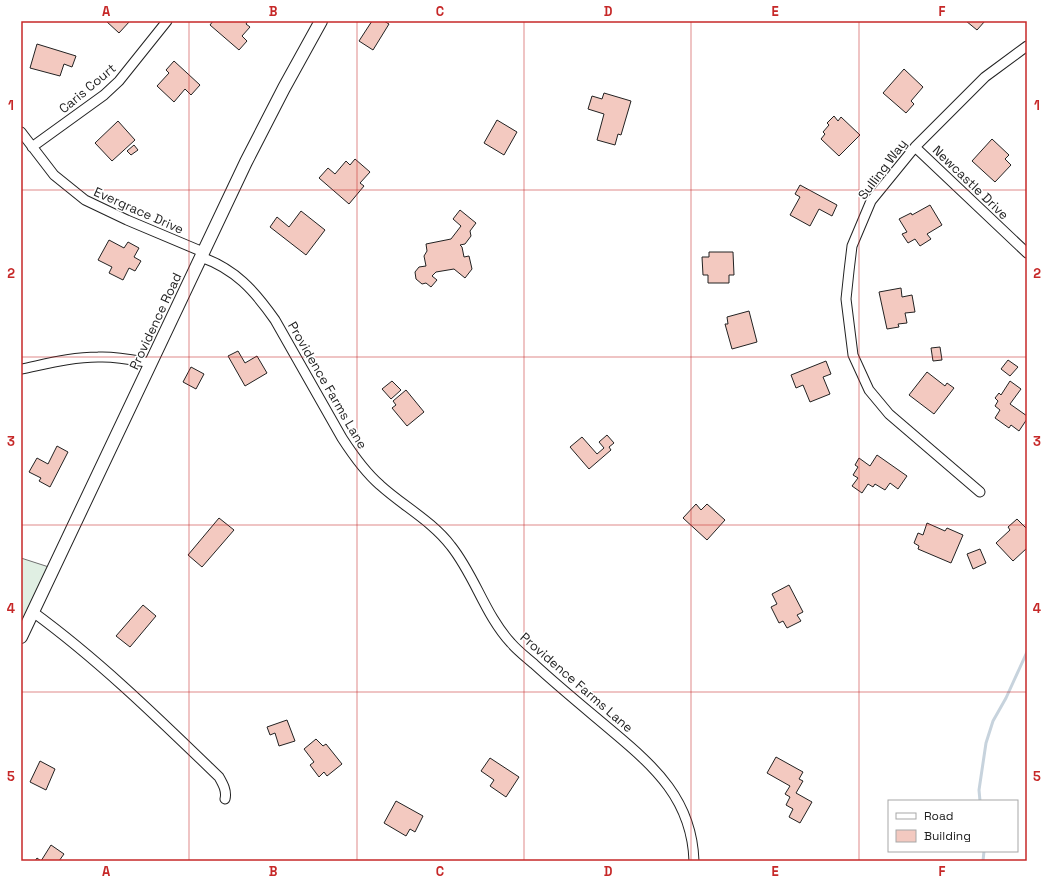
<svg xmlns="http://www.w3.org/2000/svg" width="1048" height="882" font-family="'Space Grotesk',sans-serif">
<rect width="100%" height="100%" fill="#fff"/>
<path fill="#e0efe3" stroke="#6f6f6f" d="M21,558L55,569L21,632Z"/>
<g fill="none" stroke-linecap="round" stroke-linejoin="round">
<path stroke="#c7d3dd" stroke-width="3" d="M980,801L979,790L986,743L993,721L1006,698L1027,652
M983,861L984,851"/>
</g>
<path fill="#f3c9c0" stroke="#222" d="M106,21H130L119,33Z
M213,21H248L246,24L250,27L242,36L247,41L239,50L210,25Z
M372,21H384L389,24L373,50L359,41Z
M966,21H985L977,30Z
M37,44L76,56L72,67L64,64L60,76L30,68Z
M174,61L200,85L191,95L185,89L174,102L157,86L169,73L166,70Z
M904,69L923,87L911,101L914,104L906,113L883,93Z
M604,93L631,101L621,135L618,134L615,145L597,140L604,114L588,109L592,96L602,99Z
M834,116L838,121L841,117L860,135L839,156L821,139L825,134L823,132L829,125L827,123Z
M497,120L517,132L504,155L484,143Z
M118,121L135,140L112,161L95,143Z
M992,139L1009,155L1005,159L1011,165L995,182L972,161Z
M134,145L138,150L131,155L127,151Z
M355,159L370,172L360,183L364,186L349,204L319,178L328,168L335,174L346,161L350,165Z
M800,185L837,205L832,216L819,209L810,226L790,215L800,197L795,194Z
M930,205L942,225L927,234L931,239L920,246L915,239L908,243L902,234L907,232L899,219L911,213L912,215Z
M460,210L476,223L470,231L471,236L465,244L460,245L462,247L464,257L469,256L472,269L465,278L454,269L436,272L432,276L437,280L431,287L426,283L422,284L416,279L415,272L419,267L426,266L424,256L427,251L426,244L451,239L461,226L453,219Z
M301,211L325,230L306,255L270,227L277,217L289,227Z
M109,240L124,248L128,242L139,248L134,257L141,261L135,271L129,268L123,280L109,273L112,267L98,260Z
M709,252H733L734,275H729V283H708V275H703L702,257H709Z
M901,288L902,297L912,295L915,312L905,313L907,323L898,324L899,327L887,329L879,292Z
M749,311L757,342L732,349L725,324H728L727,317Z
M940,347L942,360L933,361L931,348Z
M238,351L245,363L257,356L267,373L245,386L228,356Z
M1008,360L1018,367L1010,376L1001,369Z
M826,361L831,374L823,377L830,394L810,402L803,385L796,388L791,375Z
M191,367L204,374L196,389L183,382Z
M927,372L945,386L947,383L954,388L934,414L909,395Z
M392,381L401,390L391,399L382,389Z
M1010,381L1021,389L1010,404L1027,416V419L1019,431L1011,425L1009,428L995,418L1000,410L995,406L998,401L995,398L999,393L1001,395Z
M406,390L424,412L407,426L392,408L396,405L393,401Z
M607,435L614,443L609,447L611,450L589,469L570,447L582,437L597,454L604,448L599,442Z
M57,446L68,452L50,487L39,481L41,478L29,472L37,458L48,464Z
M877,455L907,476L898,489L890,483L885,490L875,484L873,487L868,484L862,493L852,486L858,478L853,475L858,467L855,465L859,458L870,466Z
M696,504L701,510L707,504L725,520L707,540L683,518Z
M219,518L234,530L202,567L188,555Z
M1017,519L1027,529V548L1013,561L996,543L1010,530L1008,527Z
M927,523L945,531L947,528L963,535L951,563L918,549L919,546L914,543L918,533L923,535Z
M980,549L986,563L973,569L967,554Z
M789,585L803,612L797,615L801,621L787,628L783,621L779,623L771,607L777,604L772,594Z
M143,605L156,616L130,647L116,636Z
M287,720L295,741L279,746L275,733L270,735L267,727Z
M316,739L323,746L326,744L342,764L327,776L324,772L319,777L310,765L314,762L304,749Z
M776,757L803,772L799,779L803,781L796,793L812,802L800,823L789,817L793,809L786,805L790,797L785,794L790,786L767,773Z
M490,758L519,777L506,797L490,786L494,780L481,771Z
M40,761L55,769L46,790L30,782Z
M396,801L423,816L415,832L410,829L406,836L384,823Z
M51,845L64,854L59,861H35L37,858L41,861Z"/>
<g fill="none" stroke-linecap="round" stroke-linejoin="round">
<g stroke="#222" stroke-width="11">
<path id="minor" d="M21,132L54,175L85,200L127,220L203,252
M32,147L104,95L119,81L167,21
M915,147L1027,253
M201,257C235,269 254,290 275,320L342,438C353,455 365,472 380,485C403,506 432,521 451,546C475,576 485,615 511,643C518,651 526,657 534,664C559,687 586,709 612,731C655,767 692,800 694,861
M21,369C46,364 72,357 98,357C116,356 134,360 151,363
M980,492L889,414L869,390L853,355L846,299L849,271L852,246L871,201L915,147L985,77L1027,46
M33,612C100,661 159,719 219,777C223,784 227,791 225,799"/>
</g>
<g stroke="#222" stroke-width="14">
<path id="tertiary" d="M21,637L246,162L284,88L321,21"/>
</g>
<use href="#minor" stroke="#fff" stroke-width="9"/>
<use href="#tertiary" stroke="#fff" stroke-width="12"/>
</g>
<path fill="none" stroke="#c62828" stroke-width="1" stroke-opacity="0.55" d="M189,21V861M357,21V861M524,21V861M691,21V861M859,21V861M21,190H1027M21,357H1027M21,525H1027M21,692H1027"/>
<g text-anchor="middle" stroke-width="3" stroke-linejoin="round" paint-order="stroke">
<g font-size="13" fill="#222" stroke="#fff">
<text transform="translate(87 88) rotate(-40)" y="5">Caris Court</text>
<text transform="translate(882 169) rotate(-53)" y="5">Sulling Way</text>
<text transform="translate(971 182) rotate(44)" y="5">Newcastle Drive</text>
<text transform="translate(139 210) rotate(24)" y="5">Evergrace Drive</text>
<text transform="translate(155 321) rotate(-65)" y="5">Providence Road</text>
<text transform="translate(328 385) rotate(60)" y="5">Providence Farms Lane</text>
<text transform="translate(577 682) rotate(41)" y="5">Providence Farms Lane</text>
</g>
</g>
<rect width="1048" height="882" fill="none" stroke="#ffffff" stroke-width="44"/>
<rect x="888" y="800" width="130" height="52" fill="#ffffff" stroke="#a7a7a7"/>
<rect x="896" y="813" width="20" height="6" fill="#ffffff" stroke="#a7a7a7"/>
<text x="924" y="820" font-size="12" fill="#222222">Road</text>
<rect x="896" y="830" width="20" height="12" fill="#f3c9c0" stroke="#a7a7a7"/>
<text x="924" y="840" font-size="12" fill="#222222">Building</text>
<rect x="22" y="22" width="1004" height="838" fill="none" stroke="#c62828" stroke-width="1.5"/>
<g font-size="13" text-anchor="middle" font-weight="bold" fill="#c62828">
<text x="106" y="16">A</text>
<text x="273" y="16">B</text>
<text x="440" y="16">C</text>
<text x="608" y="16">D</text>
<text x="775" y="16">E</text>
<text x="942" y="16">F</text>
<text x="11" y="110">1</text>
<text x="1037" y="110">1</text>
<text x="11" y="278">2</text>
<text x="1037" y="278">2</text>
<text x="11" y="446">3</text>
<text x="1037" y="446">3</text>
<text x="11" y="613">4</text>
<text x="1037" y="613">4</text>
<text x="11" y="781">5</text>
<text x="1037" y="781">5</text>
<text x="106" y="876">A</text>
<text x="273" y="876">B</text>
<text x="440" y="876">C</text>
<text x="608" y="876">D</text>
<text x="775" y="876">E</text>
<text x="942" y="876">F</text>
</g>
</svg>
